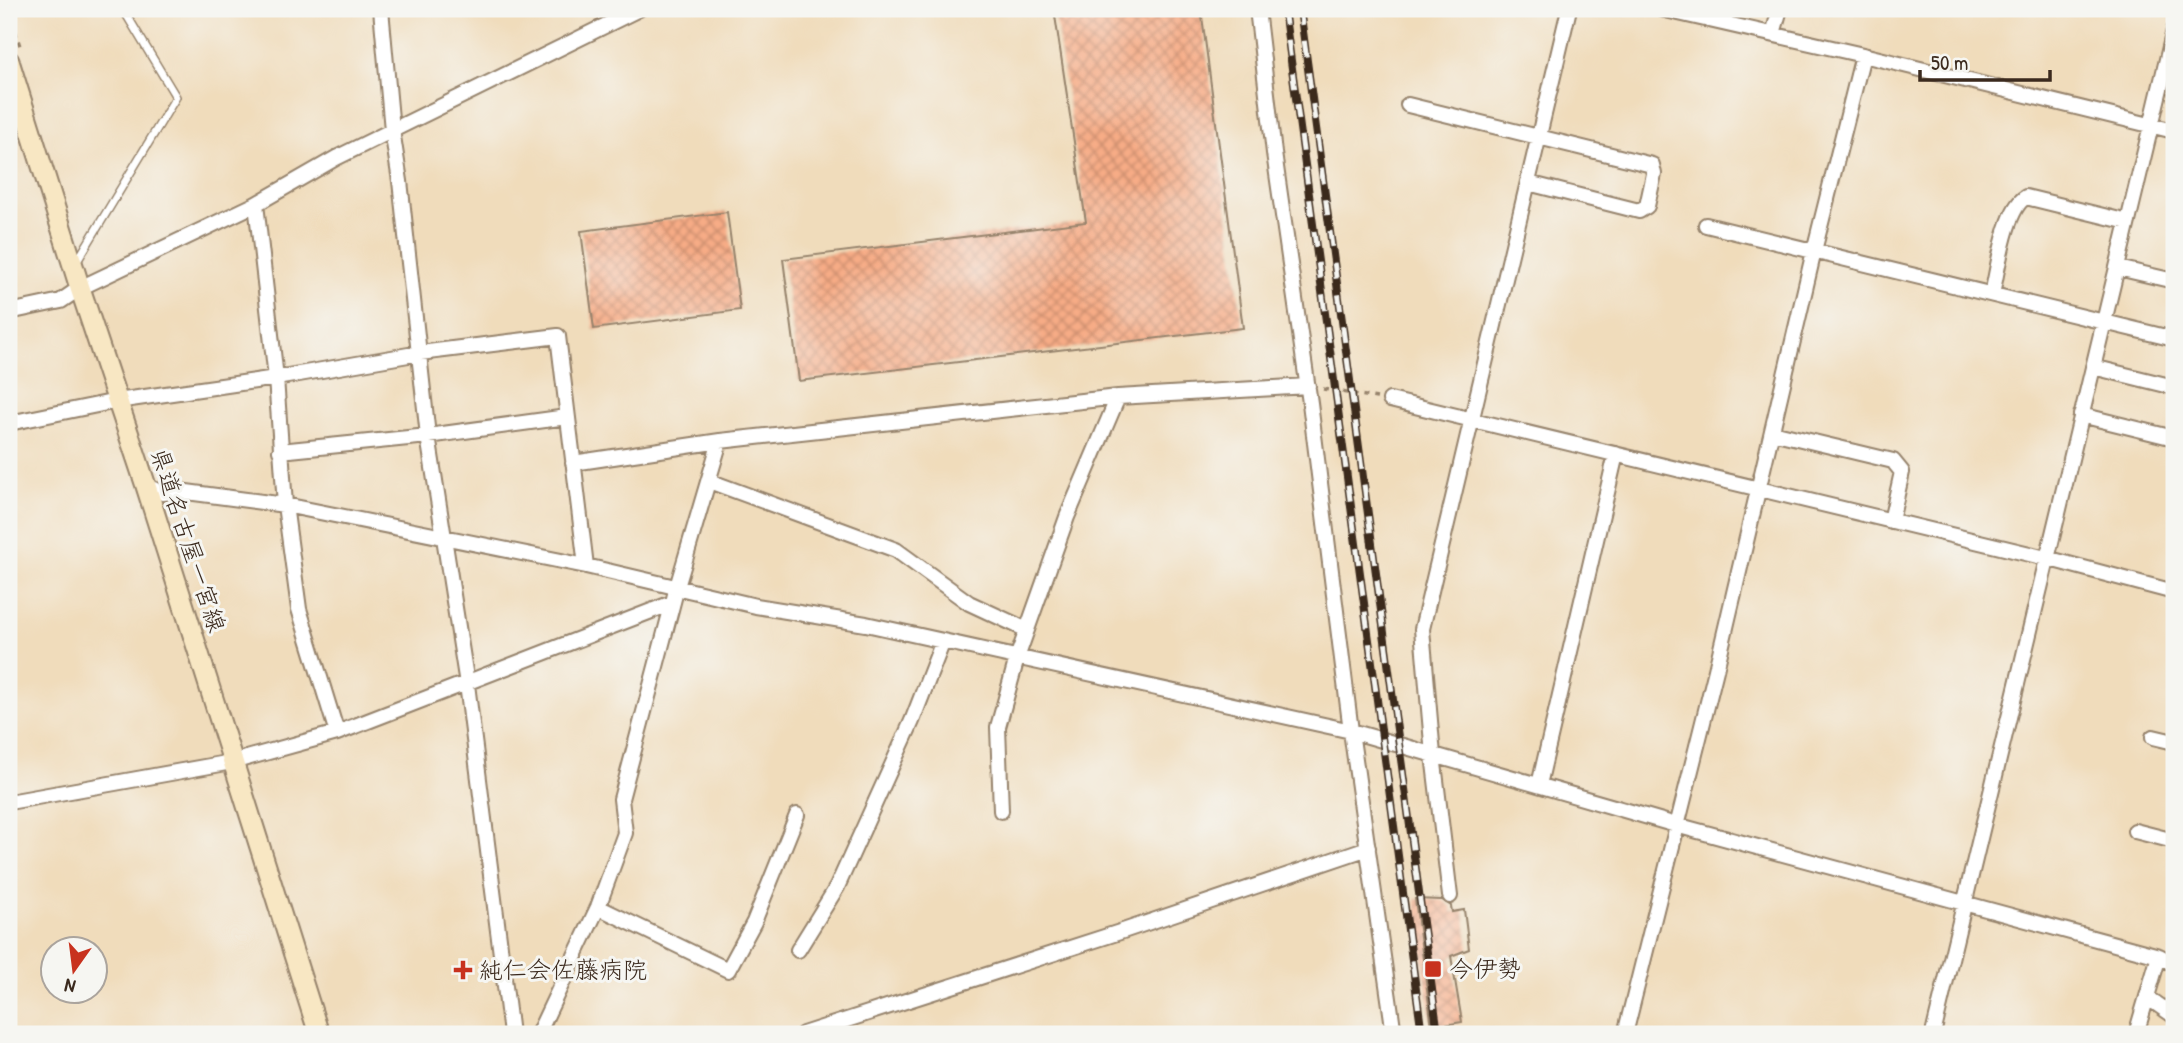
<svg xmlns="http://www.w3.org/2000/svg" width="2183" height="1043" font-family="'Patrick Hand','Klee One',sans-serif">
<defs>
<pattern id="building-cross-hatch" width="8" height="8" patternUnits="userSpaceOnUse" patternTransform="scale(1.75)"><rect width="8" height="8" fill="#f7ac86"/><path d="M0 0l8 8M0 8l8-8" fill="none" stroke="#c98c6d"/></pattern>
</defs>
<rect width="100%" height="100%" fill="#f6f6f2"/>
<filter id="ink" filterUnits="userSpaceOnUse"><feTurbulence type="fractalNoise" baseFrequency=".0143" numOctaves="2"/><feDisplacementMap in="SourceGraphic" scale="14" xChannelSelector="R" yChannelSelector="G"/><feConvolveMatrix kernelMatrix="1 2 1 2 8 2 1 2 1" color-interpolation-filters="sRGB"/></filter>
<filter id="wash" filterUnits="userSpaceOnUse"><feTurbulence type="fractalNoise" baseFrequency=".00686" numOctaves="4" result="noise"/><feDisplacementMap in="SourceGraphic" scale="28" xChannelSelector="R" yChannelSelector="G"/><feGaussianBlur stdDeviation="1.57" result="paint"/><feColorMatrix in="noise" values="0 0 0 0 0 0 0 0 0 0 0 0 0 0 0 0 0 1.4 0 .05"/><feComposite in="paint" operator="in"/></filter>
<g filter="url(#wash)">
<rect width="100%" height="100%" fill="#f0dcbb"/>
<g id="blocks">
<path fill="url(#building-cross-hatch)" d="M1054,9H1201L1243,328L799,381L783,259L1086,222Z
M727,212L740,310L594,329L581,231Z
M1415,899L1442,900L1451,906L1452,912L1464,910L1469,949L1451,956L1462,1022L1432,1027Z"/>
</g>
</g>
<g filter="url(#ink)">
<use href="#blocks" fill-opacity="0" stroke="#96836c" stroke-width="2"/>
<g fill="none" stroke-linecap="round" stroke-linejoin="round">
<g stroke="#96836c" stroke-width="10">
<path id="lane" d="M76,263L176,97L123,9"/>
</g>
<g stroke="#96836c" stroke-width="18">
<path id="street" d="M381,9L392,130L400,181L428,436L467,684L511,1034
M1257,9L1274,153L1310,403L1351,731L1394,1034
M1661,9L1863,55L2174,131
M1773,34L1780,9
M1408,105L1652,165L1654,174L1647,206L1639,211L1528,183
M256,204L276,378L285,505L299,609L337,733
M1706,225L2174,339
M2118,268L2174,281
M1992,294C1998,270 2005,209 2026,197L2128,222
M9,312L61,301L80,288L256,204L336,158L639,9
M2093,367L2174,387
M1390,400L2046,558L2174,592
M2081,415L2174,438
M9,423L117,401L276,378L420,353L558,336L586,566
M1772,432L1893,461L1902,472L1891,521
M280,451L428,436L567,417
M573,463L720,441L1118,397L1308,386
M709,481L896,550L969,603L1027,630
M146,486L163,493L179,491L285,505L586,566L756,606L866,624L1351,731L1676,825L2159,956L2174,964
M2153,737L2174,742
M1539,785L1616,454
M9,802L232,762L337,733L672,603
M1001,811L998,727L1017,658L1067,517L1118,397
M2135,831L2174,841
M1450,896L1433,755L1422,629L1569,9
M598,907L728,970L754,922L797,815
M798,950L837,887L912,721L943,641
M2147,997L2174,1016
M538,1034L598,907L625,833L621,799L677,587L720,441
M803,1034L1120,932L1368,848
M1625,1034L1716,670L1814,251L1863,55
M1933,1034L2174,30
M2136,1034L2159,956"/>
</g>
<g stroke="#96836c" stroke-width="23">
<path id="secondary" d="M9,61L80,288L146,486L319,1034"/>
</g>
<path stroke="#96836c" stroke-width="3.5" stroke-dasharray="5 5" stroke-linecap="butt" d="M9,12L20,46
M1323,389L1377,398"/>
<use href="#lane" stroke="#fff" stroke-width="7"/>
<use href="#street" stroke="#fff" stroke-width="14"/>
<use href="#secondary" stroke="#f8e7c3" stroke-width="19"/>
<g stroke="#3b2a1e" stroke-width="8">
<path id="rail" d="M1284,9L1422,1034
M1300,9L1438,1034"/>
</g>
<use href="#rail" stroke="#f6f6f2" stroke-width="5" stroke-dasharray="16" stroke-linecap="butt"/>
</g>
</g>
<g fill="#c8321e" stroke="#f6f6f2" stroke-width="2.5">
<rect x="1424" y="960" width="18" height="18" rx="3.5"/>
<path d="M459.5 959.5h7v7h7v7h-7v7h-7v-7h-7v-7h7z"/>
</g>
<g text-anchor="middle" stroke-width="6" stroke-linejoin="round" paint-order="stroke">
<g font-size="24" fill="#3b2a1e" stroke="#f6f6f2">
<text transform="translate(188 540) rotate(72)" y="8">県道名古屋一宮線</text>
</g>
<g font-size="24" fill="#3b2a1e" stroke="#f6f6f2" text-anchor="start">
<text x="1449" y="977">今伊勢</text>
<text x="479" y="978">純仁会佐藤病院</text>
</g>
</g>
<rect width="2183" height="1043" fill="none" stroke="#f6f6f2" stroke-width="35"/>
<g transform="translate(74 970) rotate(194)"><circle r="33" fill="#f6f6f2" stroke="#aba49d" stroke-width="2"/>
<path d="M0-5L12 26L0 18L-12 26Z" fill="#c8321e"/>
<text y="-10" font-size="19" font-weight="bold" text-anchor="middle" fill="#3b2a1e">N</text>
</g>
<path d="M1920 70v10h130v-10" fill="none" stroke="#3b2a1e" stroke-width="3.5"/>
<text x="1931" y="70" font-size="21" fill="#3b2a1e" stroke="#f6f6f2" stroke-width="5" paint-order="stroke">50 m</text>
</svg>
